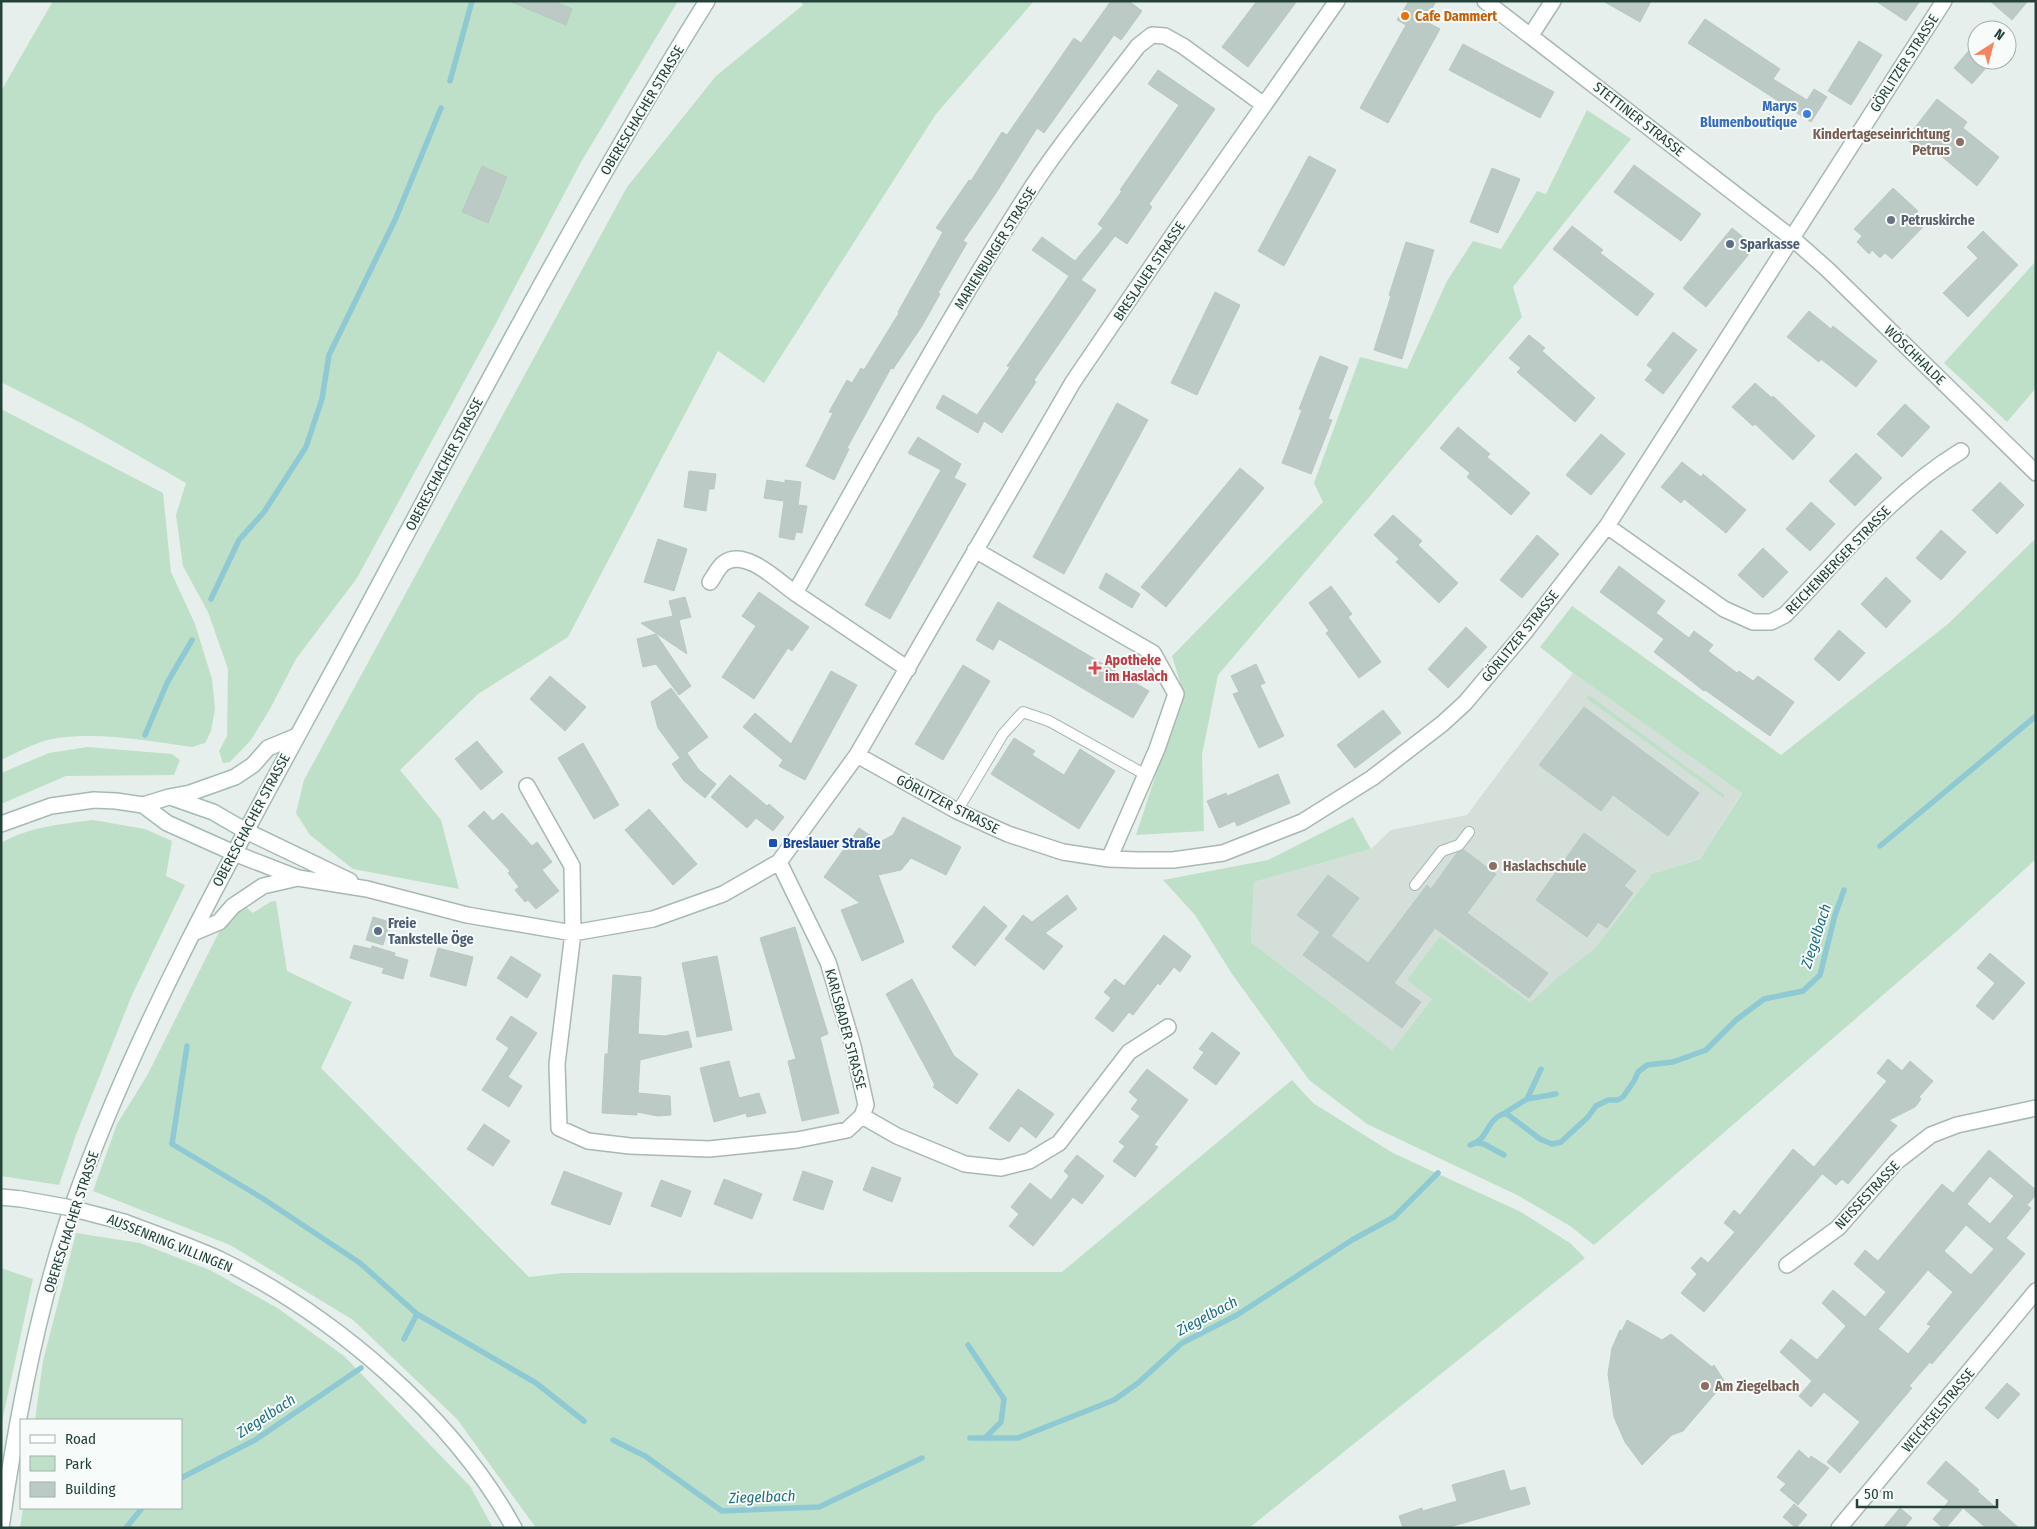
<svg xmlns="http://www.w3.org/2000/svg" width="2037" height="1529" font-family="'Fira Sans Condensed',sans-serif">
<rect width="100%" height="100%" fill="#e6efeb"/>
<path fill="#d4dfda" d="M1573,673L1742,792L1700,859L1652,874L1594,949L1558,977L1530,1004L1440,936L1432,999L1392,1050L1251,942L1254,882L1371,849L1391,830L1467,815Z"/>
<path fill="#bfe0c8" d="M53,1H678L581,162L495,325L357,578L296,659L270,709L251,740L230,762L223,763L219,751L227,736L228,669L208,612L183,566L176,515L186,483L83,424L1,382V91Z
M800,1H1034L936,114L764,383L718,351L568,637L478,694L400,770L441,820L459,889L353,869L310,835L296,813L304,780L627,187L716,76L803,5Z
M1587,110L1631,139L1513,287L1522,317L1218,675L1202,755L1204,831L1136,835L1183,692L1172,656L1323,502L1314,483L1360,357L1407,369L1447,281L1473,241L1501,249L1537,191L1546,194Z
M2036,261V388L2007,422L1944,363Z
M1,409L163,493L171,572L195,624L212,679L215,709L211,731L205,743L192,747C148,741 102,732 58,738C39,740 19,752 1,760Z
M2036,538V859L1957,931L1594,1245L1570,1226L1517,1195L1367,1124L1309,1080L1232,974L1195,915L1163,880L1268,860L1353,817L1371,849L1254,882L1251,942L1392,1050L1432,999L1407,980L1440,936L1530,1003L1558,977L1594,949L1652,874L1700,859L1742,793L1573,673L1540,647L1572,606L1781,755L1948,624Z
M1589,695L1725,795L1723,798L1586,698Z
M87,747L172,754L180,760L174,775L66,776L1,804V773L49,753Z
M93,820L145,829L172,841L166,876L185,885L132,995L76,1135L59,1185L1,1176V843C28,827 62,824 93,820Z
M276,901L287,971L352,1002L321,1068L529,1277L563,1273L1062,1272L1292,1080L1313,1103L1393,1153L1521,1212L1570,1243L1585,1258L1249,1528H536L457,1419L353,1320L230,1245L93,1191L117,1124L148,1074L219,932L245,906L253,913L270,902Z
M76,1233L140,1243L212,1271L279,1309L344,1356L470,1486L493,1528H20L23,1508H181V1420H35L43,1361Z
M1,1268L33,1279L1,1426Z"/>
<g fill="none" stroke-linecap="round" stroke-linejoin="round">
<path stroke="#8ec9d4" stroke-width="5.5" d="M450,81L472,1
M211,599L239,540L264,512L306,447L322,399L329,355L395,220L441,108
M145,735L167,683L192,640
M1880,846L2036,716
M187,1046L172,1144L262,1198L360,1263L417,1314L536,1383L584,1421
M1527,1099L1556,1094
M1503,1114L1527,1099L1541,1069
M1477,1143L1484,1144L1504,1155
M1470,1145C1488,1141 1486,1120 1503,1114H1507L1540,1139L1552,1144L1561,1142L1588,1117L1596,1106L1608,1100H1618L1623,1097L1634,1081L1638,1072L1647,1065L1673,1062L1706,1050L1736,1020L1764,999L1803,991L1820,975L1835,915L1844,890
M404,1339L417,1314
M968,1345L1004,1399L1001,1422L985,1438
M970,1438H1018L1114,1400L1138,1383L1182,1343L1237,1315L1352,1240L1394,1217L1438,1173
M613,1440L645,1456L722,1511L819,1507L922,1458
M181,1478L255,1440L361,1368
M126,1528L142,1508"/>
</g>
<path fill="#bbcac4" stroke="#b8c9c2" fill-rule="evenodd" d="M509,1H553L572,9L566,25Z
M1111,1H1129L1142,11L1121,40L1114,35L1044,133L1037,128L996,193L963,241L967,243L938,293L940,294L922,326L893,369L891,368L847,448L849,449L834,480L806,466L833,413L829,412L847,380L852,383L861,368L864,370L899,313L898,312L943,232L936,228L969,180L971,181L1002,132L1007,135L1074,38L1081,43Z
M1257,1H1297L1248,67L1222,47Z
M1409,1H1436L1425,21L1440,29L1388,123L1360,108L1406,25L1397,20Z
M1603,1H1651L1640,22Z
M1876,1H1920L1906,21Z
M1990,1H2028L2012,20Z
M1705,19L1780,69L1773,79L1807,100L1814,89L1827,97L1811,122L1688,43Z
M1859,41L1882,55L1851,105L1828,91Z
M1977,41V60H1993L1972,84L1954,68Z
M1463,44L1554,92L1540,118L1449,70Z
M1158,70L1215,109L1149,204L1152,207L1127,244L1115,236L1081,280L1096,290L1034,380L1036,382L1002,433L984,421L978,433L936,408L943,395L977,415L1010,367L1007,366L1069,276L1032,250L1042,237L1075,261L1103,228L1098,224L1122,191L1120,190L1179,105L1148,84Z
M1937,99L1967,122L1963,128L1999,157L1977,186L1928,145L1923,152L1906,139Z
M1309,156L1336,170L1284,266L1258,251Z
M1634,165L1701,214L1681,241L1614,192Z
M482,166L507,177L488,223L462,212Z
M1492,168L1520,179L1498,233L1470,222Z
M1893,188L1918,211L1914,215L1925,225L1892,259L1885,253L1880,258L1872,250L1869,254L1857,242L1862,236L1854,229Z
M1572,226L1603,250L1600,253L1654,294L1637,316L1553,249Z
M1732,228L1744,238L1738,245L1749,254L1706,307L1683,288Z
M1983,231L2018,265L1968,317L1943,293L1978,258L1967,247Z
M1406,242L1434,250L1402,359L1374,350L1391,296L1389,295Z
M1215,292L1240,305L1197,395L1171,383Z
M1809,311L1831,329L1833,326L1877,361L1856,387L1821,359L1819,362L1787,337Z
M1673,332L1697,350L1663,394L1645,380L1653,370L1647,365Z
M1529,335L1545,348L1542,351L1595,398L1575,422L1517,372L1521,368L1509,358Z
M1320,356L1348,367L1328,419L1332,420L1311,474L1282,463L1302,410L1299,409Z
M1755,383L1772,398L1773,396L1815,436L1793,460L1755,424L1753,426L1732,407Z
M1117,403L1148,420L1064,574L1033,557Z
M1905,404L1930,427L1902,457L1877,434Z
M1458,427L1490,454L1487,457L1530,493L1511,515L1467,477L1470,473L1440,448Z
M1601,434L1625,454L1591,495L1566,475Z
M918,437L961,464L954,478L966,484L890,619L865,605L941,470L908,453Z
M1856,453L1882,478L1855,506L1829,481Z
M1682,462L1701,477L1703,474L1746,510L1726,533L1684,499L1681,503L1661,487Z
M1240,468L1264,488L1166,607L1141,587Z
M689,471L716,474L714,489H709L706,511L684,507Z
M767,480L785,483V480L801,482L798,505L807,506L802,533L796,532L794,540L779,537L784,501L764,498Z
M2000,482L2024,505L1997,534L1972,510Z
M1811,502L1835,524L1810,551L1786,529Z
M1393,515L1422,541L1418,545L1458,583L1439,603L1396,562L1399,559L1374,535Z
M1941,530L1966,552L1941,580L1916,558Z
M1537,535L1559,554L1522,598L1500,580Z
M658,539L687,549L674,591L644,582Z
M1763,548L1788,572L1763,598L1738,575Z
M1619,566L1665,601L1656,613L1689,638L1694,631L1713,645L1708,651L1737,673L1739,671L1753,681L1758,676L1794,702L1770,736L1705,690L1704,691L1654,652L1664,639L1600,592Z
M1106,573L1140,594L1132,608L1099,588Z
M1886,577L1911,601L1886,628L1861,604Z
M1331,586L1352,614L1348,617L1381,662L1359,678L1326,633L1329,631L1309,603Z
M759,592L809,627L792,651L788,648L754,699L722,677L756,626L742,616Z
M685,597L691,617L679,620L687,654L641,623L673,616L669,601Z
M998,602L1149,691L1133,718L999,639L993,650L976,640Z
M1466,627L1487,647L1448,688L1428,669Z
M1839,630L1865,653L1839,681L1814,659Z
M656,634L691,686L679,695L656,664L643,667L637,639Z
M1256,664L1265,683L1260,685L1284,736L1259,748L1233,694L1239,692L1231,676Z
M963,665L990,681L943,760L915,744Z
M831,671L857,685L805,780L779,766L783,760L743,727L755,713L791,744Z
M550,676L586,707L565,731L530,699Z
M671,688L708,737L680,758L658,728L651,702Z
M1584,707L1699,793L1668,836L1613,795L1601,811L1539,765Z
M1383,710L1401,733L1355,768L1337,745Z
M1014,738L1035,751L1032,755L1064,775L1080,749L1115,771L1079,829L991,774Z
M477,741L503,772L481,790L455,759Z
M583,743L619,805L594,819L558,758Z
M687,753L699,770L716,784L705,798L684,781L672,764Z
M1278,774L1290,803L1237,826L1235,821L1219,828L1207,801L1226,793L1227,796Z
M730,775L767,806L769,804L784,817L773,831L756,818L747,828L711,797Z
M649,809L697,864L673,885L625,830Z
M484,811L493,821L502,813L532,846L537,842L552,862L542,870L559,891L536,909L528,900L525,902L515,890L519,887L508,873L510,871L468,826Z
M903,817L961,847L946,875L911,858L901,870L878,875L904,942L862,961L841,910L860,903L824,877L859,828L880,842L893,835Z
M1584,833L1636,871L1624,886L1633,893L1607,928L1598,922L1587,937L1536,900Z
M1464,850L1496,874L1467,913L1548,973L1529,998L1435,928L1394,983L1421,1002L1402,1028L1303,955L1320,932L1297,915L1328,875L1359,898L1331,936L1368,963L1427,885L1431,889L1457,853Z
M1067,895L1077,909L1045,933L1063,946L1044,970L1005,939L1023,915L1032,922Z
M984,906L1007,926L975,966L952,947Z
M373,917L390,922L383,945L366,940Z
M795,927L828,1034L820,1037L839,1113L802,1121L788,1061L796,1059L760,938Z
M1164,935L1191,956L1180,972L1174,967L1160,985L1158,983L1133,1015L1129,1012L1113,1032L1095,1018L1111,998L1104,992L1115,979L1124,986Z
M354,945L371,949L372,946L395,953L394,956L408,960L403,979L382,973L384,968L350,958Z
M438,948L473,957L466,986L430,976Z
M1990,953L2025,983L1993,1020L1976,1006L1995,983L1977,968Z
M511,956L541,975L527,998L497,978Z
M717,956L732,1030L697,1037L682,963Z
M613,975L641,977L638,1034L665,1036L688,1031L692,1047L640,1060L638,1093L670,1096L671,1115L658,1116L637,1112V1115L602,1113L605,1054H608Z
M912,979L954,1056L978,1074L957,1104L933,1087L935,1085L886,994Z
M511,1016L537,1033L508,1077L522,1086L509,1107L482,1090L509,1048L496,1039Z
M1212,1032L1240,1053L1216,1085L1193,1068L1204,1052L1199,1049Z
M1888,1059L1902,1071L1910,1061L1933,1081L1919,1097L1921,1099L1915,1107L1889,1120L1897,1126L1848,1184L1842,1179L1836,1185L1814,1167L1887,1081L1877,1073Z
M729,1061L739,1098L759,1093L766,1113L747,1117L746,1113L714,1122L700,1068Z
M1147,1069L1188,1100L1154,1145L1158,1147L1135,1177L1113,1161L1125,1146L1119,1142L1140,1116L1131,1109L1138,1100L1129,1092Z
M1018,1089L1054,1114L1036,1138L1021,1126L1009,1142L989,1128Z
M484,1124L510,1141L493,1166L467,1149Z
M1793,1149L1822,1174L1704,1312L1681,1293L1697,1274L1691,1268L1701,1257L1708,1263L1735,1232L1724,1223L1734,1210L1740,1215Z
M1989,1150L2036,1190V1195L2027,1205L2031,1208L2006,1238L2025,1254L1932,1364L1930,1362L1909,1386L1912,1388L1840,1473L1827,1462L1860,1422L1824,1392L1811,1407L1799,1396L1812,1381L1780,1352L1791,1339L1817,1360L1846,1326L1822,1303L1833,1290L1865,1317L1886,1292L1854,1264L1865,1250L1878,1261L1942,1184L1953,1193ZM1990,1176L2014,1196L1990,1224L1967,1204ZM1966,1225L1994,1249L1971,1275L1944,1251ZM1928,1270L1953,1292L1927,1324L1931,1326L1908,1354L1878,1329Z
M1077,1155L1104,1176L1082,1204L1073,1197L1033,1246L1009,1226L1019,1214L1011,1207L1030,1183L1051,1200L1069,1176L1064,1171Z
M872,1167L901,1178L892,1202L863,1190Z
M564,1171L622,1193L610,1225L551,1204Z
M803,1171L833,1181L823,1210L793,1200Z
M724,1179L762,1194L752,1219L714,1204Z
M661,1180L691,1191L681,1217L651,1206Z
M1627,1320L1662,1340L1671,1334L1712,1367L1714,1365L1726,1384L1719,1389L1683,1431L1672,1435L1642,1465L1625,1442L1614,1417L1608,1374L1612,1348L1620,1330L1622,1331Z
M2007,1383L2020,1394L1998,1419L1985,1408Z
M1799,1450L1809,1459L1811,1456L1829,1468L1798,1505L1780,1490L1786,1484L1777,1477Z
M1946,1461L1979,1490L1977,1491L2019,1528H1986L1963,1508L1946,1528H1943L1933,1519L1949,1501L1927,1483Z
M1504,1470L1510,1491L1525,1487L1530,1504L1446,1528H1403L1399,1516L1422,1508L1423,1511L1457,1501L1452,1485Z
M1794,1504L1807,1515L1796,1528L1783,1517Z
M1900,1508L1912,1518L1904,1528H1883Z"/>
<g fill="none" stroke-linecap="round" stroke-linejoin="round">
<g stroke="#a8b8b2" stroke-width="12">
<path id="lane" d="M957,811L1003,734L1023,712L1049,721L1146,775
M1415,885L1442,851L1459,845L1469,832"/>
</g>
<g stroke="#a8b8b2" stroke-width="18">
<path id="street" d="M1485,1L1792,238L1827,269L2036,473
M1531,35L1553,1
M1607,526L1724,609L1753,622H1771L1785,615C1840,558 1892,493 1961,451
M975,550L1153,653L1176,694L1157,749L1109,859
M710,582C714,577 718,567 724,563C745,548 777,580 795,593
M908,669L795,593C870,461 942,328 1023,201C1057,147 1099,97 1138,46L1152,35L1165,36L1183,46L1264,105
M857,755L957,811L1008,834L1063,852L1109,859L1138,860H1173L1223,853L1302,822L1372,778L1442,724L1465,703L1525,632L1607,526L1944,1
M527,786L572,866L573,933L557,1064L559,1128L588,1141L630,1146L709,1149L797,1140L847,1130L862,1116L866,1105L853,1046L828,962L779,862
M246,831L350,881
M234,853L298,878L367,889L467,915L573,933L653,919L723,894L779,862L857,755L1073,382L1177,229L1337,1
M193,933L219,922L233,906L263,886L298,878
M862,1116L897,1136L965,1164L1001,1168L1029,1161L1059,1143L1129,1052L1168,1027
M1787,1265L1838,1228L1896,1162L1931,1135L1957,1125L2036,1108
M1839,1528L2036,1291"/>
</g>
<g stroke="#a4bbb3" stroke-width="18">
<path id="secondary" d="M173,798L213,812L246,831
M143,805L167,823L234,853
M1,824L51,806L94,800L116,801L143,805L169,797L190,793L235,777L253,765L268,748L297,736
M1,1197L21,1199
M124,1222C155,1234 188,1245 219,1259C333,1315 453,1416 514,1528
M1,1528C17,1414 41,1288 82,1180C156,983 263,802 362,617C473,410 582,201 707,1"/>
</g>
<use href="#lane" stroke="#fff" stroke-width="10"/>
<use href="#street" stroke="#fff" stroke-width="15"/>
<use href="#secondary" stroke="#fff" stroke-width="15"/>
<g stroke="#a4bbb3" stroke-width="18" stroke-linecap="butt">
<path id="secondary-bridge" d="M21,1199L66,1207L124,1222"/>
</g>
<use href="#secondary-bridge" stroke="#fff" stroke-width="15"/>
</g>
<circle fill="#e8710a" stroke="#f7fbf9" stroke-width="2" cx="1405" cy="16" r="5"/>
<circle fill="#3f7fe0" stroke="#f7fbf9" stroke-width="2" cx="1807" cy="114" r="5"/>
<g fill="#8d6e63" stroke="#f7fbf9" stroke-width="2">
<circle cx="1960" cy="142" r="5"/>
<circle cx="1493" cy="866" r="5"/>
<circle cx="1705" cy="1386" r="5"/>
</g>
<circle fill="#6b7280" stroke="#f7fbf9" stroke-width="2" cx="1891" cy="220" r="5"/>
<g fill="#5c6f8a" stroke="#f7fbf9" stroke-width="2">
<circle cx="1730" cy="244" r="5"/>
<circle cx="378" cy="931" r="5"/>
</g>
<path fill="#e0444e" stroke="#f7fbf9" stroke-width="2" d="M1092.5 660.5h5v5h5v5h-5v5h-5v-5h-5v-5h5z"/>
<rect fill="#1a4fb4" stroke="#f7fbf9" stroke-width="2" x="768" y="838" width="10" height="10" rx="2.5"/>
<g text-anchor="middle" stroke-width="4" stroke-linejoin="round" paint-order="stroke">
<g font-size="14" font-weight="bold" fill="#c56008" stroke="#f7fbf9" text-anchor="start">
<text x="1415" y="21">Cafe Dammert</text>
</g>
<g font-size="14" fill="#24423a" stroke="#f7fbf9">
<text transform="translate(1904 63) rotate(-57)" y="5">GÖRLITZER STRASSE</text>
<text transform="translate(642 110) rotate(-59)" y="5">OBERESCHACHER STRASSE</text>
<text transform="translate(1639 119) rotate(38)" y="5">STETTINER STRASSE</text>
<text transform="translate(995 248) rotate(-58)" y="5">MARIENBURGER STRASSE</text>
<text transform="translate(1149 271) rotate(-56)" y="5">BRESLAUER STRASSE</text>
<text transform="translate(1915 355) rotate(44)" y="5">WÖSCHHALDE</text>
<text transform="translate(444 464) rotate(-62)" y="5">OBERESCHACHER STRASSE</text>
<text transform="translate(1838 560) rotate(-46)" y="5">REICHENBERGER STRASSE</text>
<text transform="translate(1520 636) rotate(-51)" y="5">GÖRLITZER STRASSE</text>
<text transform="translate(948 804) rotate(27)" y="5">GÖRLITZER STRASSE</text>
<text transform="translate(251 820) rotate(-62)" y="5">OBERESCHACHER STRASSE</text>
<text transform="translate(846 1029) rotate(75)" y="5">KARLSBADER STRASSE</text>
<text transform="translate(1867 1195) rotate(-47)" y="5">NEISSESTRASSE</text>
<text transform="translate(71 1222) rotate(-72)" y="5">OBERESCHACHER STRASSE</text>
<text transform="translate(170 1243) rotate(22)" y="5">AUSSENRING VILLINGEN</text>
<text transform="translate(1938 1410) rotate(-50)" y="5">WEICHSELSTRASSE</text>
</g>
<g font-size="14" font-weight="bold" fill="#366cbe" stroke="#f7fbf9" text-anchor="end">
<text x="1797" y="111">Marys<tspan x="1797" dy="16">Blumenboutique</tspan></text>
</g>
<g font-size="14" font-weight="bold" fill="#785e54" stroke="#f7fbf9" text-anchor="start">
<text x="1950" y="139" text-anchor="end">Kindertageseinrichtung<tspan x="1950" dy="16">Petrus</tspan></text>
<text x="1503" y="871">Haslachschule</text>
<text x="1715" y="1391">Am Ziegelbach</text>
</g>
<g font-size="14" font-weight="bold" fill="#5b616d" stroke="#f7fbf9" text-anchor="start">
<text x="1901" y="225">Petruskirche</text>
</g>
<g font-size="14" font-weight="bold" fill="#4e5e75" stroke="#f7fbf9" text-anchor="start">
<text x="1740" y="249">Sparkasse</text>
<text x="388" y="928">Freie<tspan x="388" dy="16">Tankstelle Öge</tspan></text>
</g>
<g font-size="14" font-weight="bold" fill="#be3a42" stroke="#f7fbf9" text-anchor="start">
<text x="1105" y="665">Apotheke<tspan x="1105" dy="16">im Haslach</tspan></text>
</g>
<g font-size="14" font-weight="bold" fill="#164399" stroke="#f7fbf9" text-anchor="start">
<text x="783" y="848">Breslauer Straße</text>
</g>
<g font-size="15" font-style="italic" fill="#1c6f80" stroke="#f7fbf9">
<text transform="translate(1816 936) rotate(-72)" y="5">Ziegelbach</text>
<text transform="translate(1207 1316) rotate(-28)" y="5">Ziegelbach</text>
<text transform="translate(266 1416) rotate(-33)" y="5">Ziegelbach</text>
<text transform="translate(762 1497) rotate(-2)" y="5">Ziegelbach</text>
</g>
</g>
<rect width="2037" height="1529" fill="none" stroke="#24423a" stroke-width="5"/>
<rect x="20" y="1419" width="162" height="90" fill="#f7fbf9" stroke="#a3b1ad"/>
<rect x="30" y="1435" width="25" height="8" fill="#ffffff" stroke="#a3b1ad"/>
<text x="65" y="1444" font-size="15" fill="#24423a">Road</text>
<rect x="30" y="1456" width="25" height="15" fill="#bfe0c8" stroke="#a3b1ad"/>
<text x="65" y="1469" font-size="15" fill="#24423a">Park</text>
<rect x="30" y="1482" width="25" height="15" fill="#bbcac4" stroke="#a3b1ad"/>
<text x="65" y="1494" font-size="15" fill="#24423a">Building</text>
<g transform="translate(1992 45) rotate(36)"><circle r="24" fill="#f7fbf9" stroke="#a3b1ad"/>
<path d="M0-4L9 19L0 12L-9 19Z" fill="#f4845f"/>
<text y="-8" font-size="14" font-weight="bold" text-anchor="middle" fill="#24423a">N</text>
</g>
<path d="M1857 1499v8h140v-8" fill="none" stroke="#24423a" stroke-width="2.5"/>
<text x="1864" y="1499" font-size="15" fill="#24423a" stroke="#f7fbf9" stroke-width="4" paint-order="stroke">50 m</text>
</svg>
